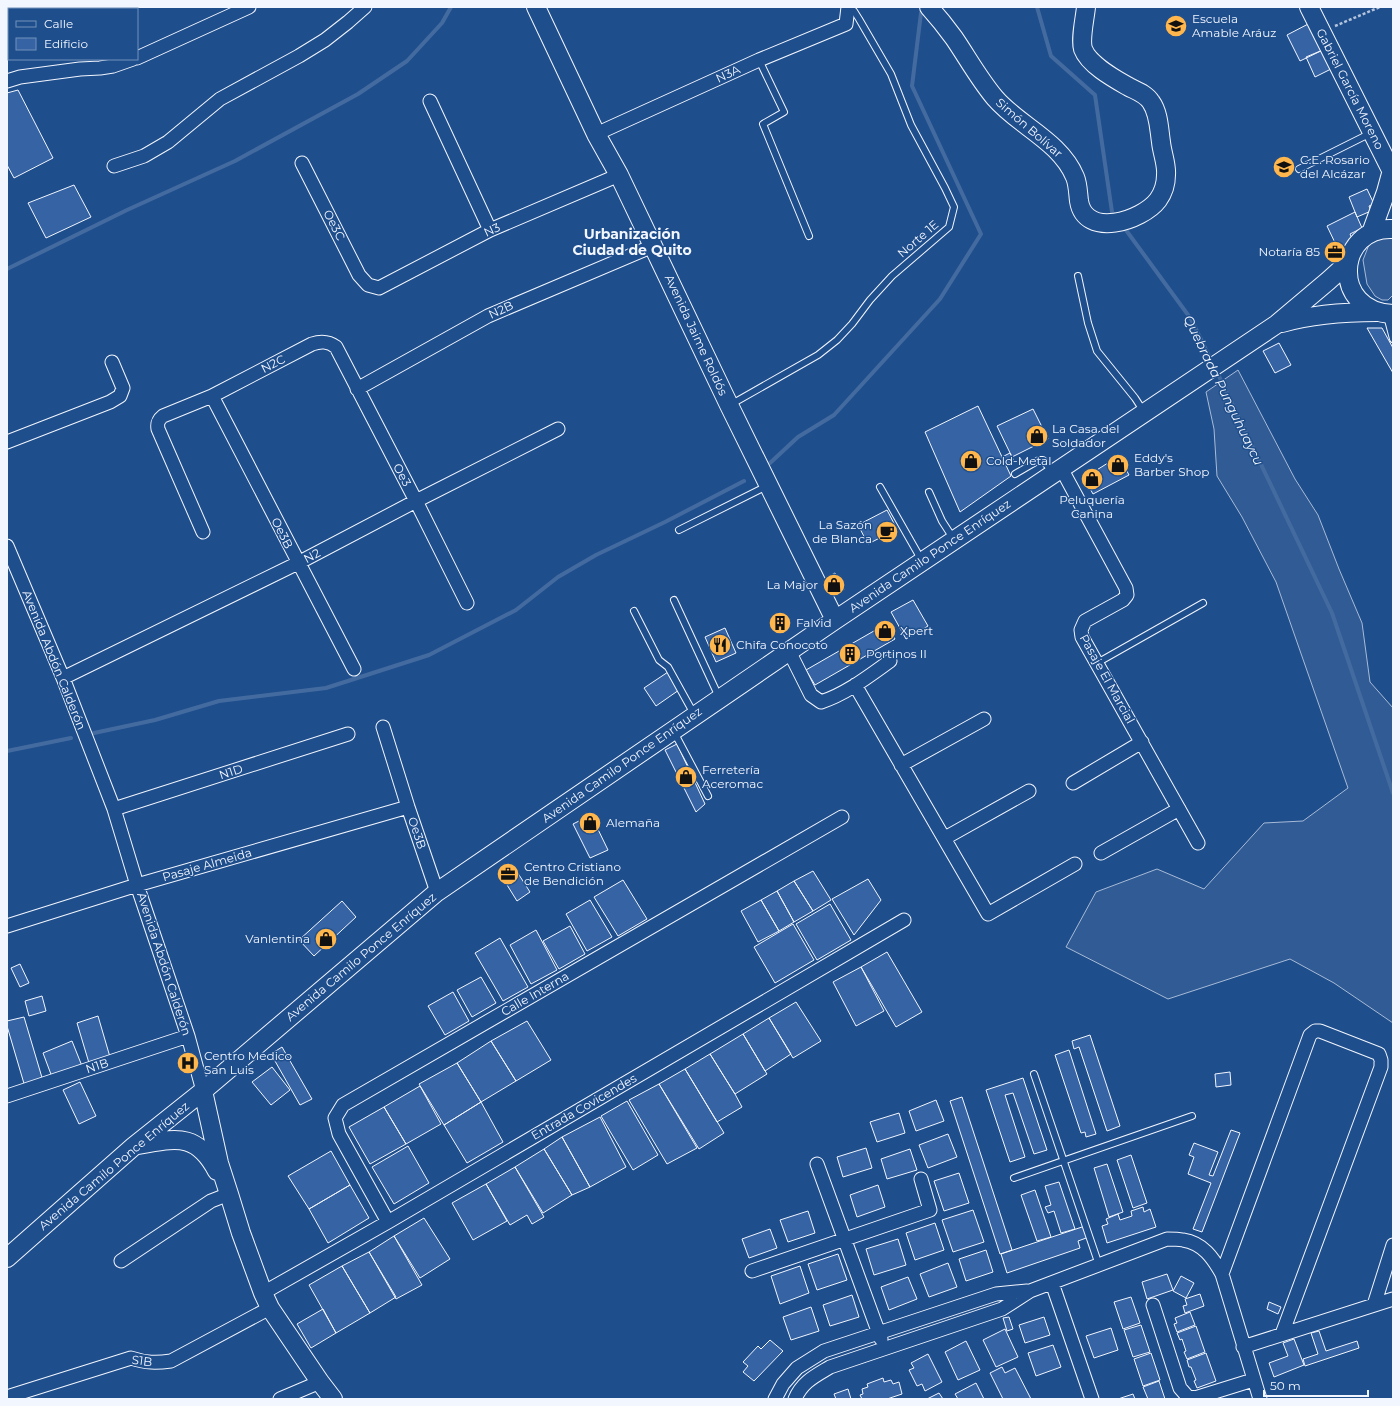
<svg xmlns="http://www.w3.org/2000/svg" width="1400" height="1406" font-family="Montserrat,sans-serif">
<rect width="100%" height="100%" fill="#1f4e8c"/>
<path fill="#305b95" stroke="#a8bbd7" d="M1393,228V295L1388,300H1382L1375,296L1367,284L1363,260L1372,237Z
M1238,370L1295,479L1318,515L1339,569L1362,623L1370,682L1393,708V1023L1334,983L1290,959L1168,999L1066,947L1096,892L1157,869L1204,889L1264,823L1303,821L1348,788L1276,582L1242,517L1217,476L1214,429L1206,392Z"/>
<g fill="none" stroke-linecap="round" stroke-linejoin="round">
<path stroke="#446ba0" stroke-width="4" d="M1037,7L1051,56L1095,95L1112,212L1116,218
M1123,226L1191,319L1212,362
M7,269L127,210L235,161L358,94L407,61L442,23L451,7
M1216,370L1332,613L1393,793
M770,463L798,437L834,415L940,299L981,234L912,86L921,13
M94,733L155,720L219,701L326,688L429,655L516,610L558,577L596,555L665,522L744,481
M7,751L71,738"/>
</g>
<path fill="#3563a3" stroke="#f2f6ff" d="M7,7H11V9H9V39L7,65Z
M1312,22L1325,49L1300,61L1287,35Z
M1325,49L1333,68L1315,77L1306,57Z
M18,90L53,158L14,178L7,165V93Z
M74,185L91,217L46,238L28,203Z
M1367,189L1374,204L1369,206L1371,211L1357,217L1349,197Z
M1355,212L1362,228L1350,234L1353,241L1338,249L1327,226Z
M1334,241L1341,256L1334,258L1328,244Z
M1367,328H1382L1393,348V373Z
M1279,343L1291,365L1275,373L1263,351Z
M978,406L1011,476L960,512L925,432Z
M1033,409L1048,439L1012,457L997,426Z
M1010,453L1014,461L1006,465L1002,457Z
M1119,456L1129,475L1093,494L1084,478Z
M887,510L897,529L868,544L858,525Z
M835,573L844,590L837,594H833L830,591L824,579Z
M913,600L928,626L906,639L891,612Z
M779,613L788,628L780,633L771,618Z
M886,624L895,639L815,685L806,670Z
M725,628L736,653L716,662L705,637Z
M668,672L679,690L656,706L644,688Z
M677,744L705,804L696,812L665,750Z
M591,815L608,850L590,858L573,824Z
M512,864L530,892L517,901L499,872Z
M813,871L831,900L813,911L794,881Z
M868,879L881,900L854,935L832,899Z
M623,880L647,919L618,936L594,897Z
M794,881L813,911L794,922L777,891Z
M777,891L794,922L779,931L761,900Z
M590,900L612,937L587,951L566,914Z
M761,900L779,931L758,942L741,911Z
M342,901L356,917L314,956L299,940Z
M830,904L851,940L817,960L796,924Z
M793,924L814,960L775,983L754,947Z
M570,926L585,954L559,969L543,941Z
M536,930L557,970L531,984L510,945Z
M500,938L528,987L503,1001L475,953Z
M887,952L922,1012L896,1027L861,967Z
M20,964L29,983L20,987L11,968Z
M861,967L884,1011L856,1026L833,982Z
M481,977L496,1003L472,1017L457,990Z
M453,992L469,1021L445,1035L428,1006Z
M42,996L46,1011L29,1016L25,1001Z
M796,1002L821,1041L793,1058L769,1018Z
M98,1016L110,1057L89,1063L77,1023Z
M24,1017L43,1081L25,1087L7,1026V1021Z
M769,1018L791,1054L765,1071L743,1034Z
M527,1021L551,1060L516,1081L491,1041Z
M743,1034L767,1074L735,1094L710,1054Z
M1090,1035L1120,1126L1107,1131L1079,1047L1074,1049L1072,1041Z
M72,1041L82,1066L52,1077L43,1053Z
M491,1041L516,1081L481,1102L457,1063Z
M282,1047L312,1099L300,1105L271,1054Z
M1069,1050L1096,1134L1086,1137L1085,1132L1081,1133L1055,1055Z
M710,1054L735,1094L742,1107L717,1122L685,1069Z
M457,1063L481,1102L444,1125L419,1084Z
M272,1067L290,1090L271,1105L252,1082Z
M685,1069L724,1133L699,1149L659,1084Z
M1230,1072L1231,1085L1216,1087L1215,1074Z
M1023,1078L1047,1150L1034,1154L1013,1093L1005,1095L1025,1157L1010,1162L986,1090Z
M80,1082L96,1116L79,1124L63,1090Z
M659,1084L697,1148L667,1164L629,1100Z
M420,1086L441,1124L406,1144L384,1107Z
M962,1097L1012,1250L1000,1254L950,1101Z
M936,1100L944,1121L916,1131L909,1111Z
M627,1101L658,1155L633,1170L601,1116Z
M481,1102L503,1142L467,1163L444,1125Z
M384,1107L406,1144L370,1164L349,1127Z
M899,1113L905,1133L877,1142L870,1122Z
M600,1117L626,1167L590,1187L562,1137Z
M1231,1130L1240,1133L1202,1232L1193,1229L1211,1183L1188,1174L1194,1157L1189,1155L1194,1143L1218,1152L1209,1175L1213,1176Z
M948,1134L957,1157L928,1168L919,1145Z
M562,1137L590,1187L572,1195L544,1149Z
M408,1146L429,1183L394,1204L372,1167Z
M866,1148L872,1168L843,1177L837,1157Z
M544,1149L572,1195L543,1213L515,1167Z
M910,1149L917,1170L887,1179L881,1159Z
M331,1151L350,1185L309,1209L288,1176Z
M1131,1155L1147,1203L1133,1208L1117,1160Z
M1107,1164L1123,1212L1109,1217L1094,1168Z
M515,1167L544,1217L532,1224L527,1215L510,1225L486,1184Z
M959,1173L969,1203L944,1211L934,1181Z
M1059,1182L1075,1229L1061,1233L1054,1211L1048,1213L1045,1207L1051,1205L1045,1186Z
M486,1184L507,1221L473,1240L452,1203Z
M350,1185L369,1218L328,1243L309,1209Z
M878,1185L885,1207L857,1217L850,1195Z
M1035,1190L1051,1237L1037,1241L1021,1195Z
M1143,1207L1144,1212L1150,1209L1156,1227L1107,1243L1102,1226L1108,1224L1106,1219L1118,1214L1120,1220L1132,1216L1131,1211Z
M973,1210L984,1242L953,1252L942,1220Z
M808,1211L815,1233L788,1242L780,1220Z
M424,1218L450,1259L420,1278L394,1236Z
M935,1223L944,1250L915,1260L906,1233Z
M1085,1226L1089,1237L1078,1241L1080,1248L1007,1273L1001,1254Z
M770,1229L777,1248L749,1258L742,1239Z
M394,1236L422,1285L396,1299L369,1252Z
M898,1239L906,1265L874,1275L866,1249Z
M986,1250L993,1272L966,1281L959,1259Z
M369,1252L396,1297L370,1313L342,1266Z
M838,1254L847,1280L817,1290L808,1264Z
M948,1263L957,1287L929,1297L920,1274Z
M342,1266L370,1313L336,1333L309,1285Z
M800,1266L809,1293L780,1304L771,1276Z
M1167,1274L1173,1290L1147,1299L1142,1282Z
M1181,1276L1194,1283L1186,1298L1173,1291Z
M908,1277L917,1299L889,1310L881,1287Z
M1200,1294L1204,1306L1185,1313L1183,1306L1187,1305L1185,1299Z
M852,1295L859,1317L830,1326L823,1305Z
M1131,1297L1140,1323L1123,1329L1114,1302Z
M1269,1302L1281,1307L1278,1314L1267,1309Z
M811,1307L819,1331L791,1340L783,1317Z
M323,1309L336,1333L311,1348L297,1324Z
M1190,1312L1195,1325L1177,1332L1174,1324L1177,1323L1175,1318Z
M1009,1317L1013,1329L1007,1331L1003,1318Z
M1044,1317L1050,1335L1025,1343L1019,1325Z
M1141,1325L1150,1352L1133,1357L1124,1330Z
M1196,1326L1205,1352L1187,1359L1184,1352L1186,1351L1182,1339L1180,1340L1177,1333Z
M1111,1328L1118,1350L1094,1358L1086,1336Z
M1005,1329L1018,1357L996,1367L983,1340Z
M1319,1331L1326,1351L1357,1341L1359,1348L1305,1366L1303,1359L1318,1354L1311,1333Z
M1294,1339L1304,1365L1274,1377L1269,1363L1288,1356L1283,1343Z
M770,1340L783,1351L754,1381L743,1372L748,1366L743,1362L758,1346L761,1349Z
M966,1341L980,1370L958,1380L945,1352Z
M1053,1345L1061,1367L1036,1376L1028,1353Z
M1151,1353L1160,1380L1143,1386L1134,1359Z
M1206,1353L1216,1381L1197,1388L1194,1381L1196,1380L1191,1367H1189L1187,1360Z
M928,1354L942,1382L925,1391L922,1384L917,1386L909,1370L914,1368L911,1363Z
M1002,1367L1005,1373L1015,1368L1031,1399H1003L990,1373Z
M883,1378L884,1382L891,1380L893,1384L899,1382L902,1394L887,1399H862L860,1395L863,1394L862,1389L868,1387L867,1384Z
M1159,1381L1165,1399H1148L1143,1387Z
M976,1383L984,1399H958L955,1394Z
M848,1389L851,1399H836L834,1394Z
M939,1393L943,1399H927Z
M1133,1394L1135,1399H1118Z"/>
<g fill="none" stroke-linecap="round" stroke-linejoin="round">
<g stroke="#f2f6ff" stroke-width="8">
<path id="lane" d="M759,60L784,112L763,124L809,236
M1299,169L1371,133
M1078,276L1088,323L1097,351L1135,398L1144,412
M1387,316L1393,339
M730,405L818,355L837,340L852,324L870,300L892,276L949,227L954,207L945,188L911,125L891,74L859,19L854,11L848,7
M1015,474L1039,460H1043L1052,472
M880,487L921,559
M929,492L942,521L953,538
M679,530L767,486
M674,600L719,697
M634,611L659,660L668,667L694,714
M1097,663L1203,603
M674,732L708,796
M1034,1074L1099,1265
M1014,1178L1192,1116"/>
</g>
<g stroke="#f2f6ff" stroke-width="15">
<path id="street" d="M137,58L249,7
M7,81L20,77L80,69L100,68L113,66L133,59
M430,101L490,230
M596,134L759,60L846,24L848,7
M302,163L359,275L368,285L379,288L490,230L619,175
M114,166L144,156L168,142L220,99L299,56L325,40L348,22L365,7
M357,389L488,316L653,246
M212,396L354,669
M7,442L110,402L120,396L123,388L112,362
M1061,468L1126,588L1127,595L1123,600L1085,621L1081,630L1082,637L1198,843
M203,532L158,429C157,423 158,420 163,416L212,396L312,344C321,341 328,341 336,347L416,501L467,603
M7,546L63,678L114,809L137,885L188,1036L203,1091
M789,651L811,695L821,702C846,694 869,676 890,661
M63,678L298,563L416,501L558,429
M855,685L988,914L1075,864
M383,727L408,807L437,892
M901,765L984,719
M1073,783L1142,742
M114,809L348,734
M945,838L1029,791
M1101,853L1179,809
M7,926L137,885L408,807
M7,1096L188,1036
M817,1164L881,1339
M388,1222L339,1134L335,1118L343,1105L842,817
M121,1261L211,1201L229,1194
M752,1271L930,1210L921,1179
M1222,1274L1310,1035L1315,1031H1320L1379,1054L1381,1060V1067L1282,1334
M1052,1283L1092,1399
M263,1293L388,1222L904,920
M1153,1305L1180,1388L1187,1396L1195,1398L1253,1380
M1374,1305L1393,1245
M1243,1347L1393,1299
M7,1397L131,1358C146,1363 156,1363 171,1361L270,1308
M280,1399L320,1382
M775,1399L783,1384L797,1368L824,1351L996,1294L1027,1291
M795,1399C802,1382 815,1376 830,1367L1002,1309L1030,1291L1167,1239C1172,1239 1178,1239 1183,1240C1203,1243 1213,1258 1222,1274L1260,1399"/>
</g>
<g stroke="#f2f6ff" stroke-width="20">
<path id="secondary" d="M536,7L596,134L619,175L729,405L835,620
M929,7C938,17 946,27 954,38C967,57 979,79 995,98C1019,126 1060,141 1075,177C1078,184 1078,193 1079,201C1085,239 1142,221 1158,200C1163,193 1166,184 1166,175C1167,164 1162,153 1161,142C1159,129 1159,113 1151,102C1146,94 1137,91 1129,87C1115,79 1089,65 1083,49C1080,39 1085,18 1086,7
M1309,7L1393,174
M1393,229C1336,226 1330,312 1393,314
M1371,233L1386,192L1392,170
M1282,323C1313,314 1344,312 1377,312
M203,1091L219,1163L229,1194L241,1233L263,1293L270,1308L320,1382L333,1399
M137,1145C175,1139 196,1131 217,1171
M7,1258L134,1146L203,1091L437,892L835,620L1277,324L1328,281L1349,262"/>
</g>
<path stroke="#b3c4dc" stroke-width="2.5" stroke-dasharray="3 2" stroke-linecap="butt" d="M1335,26L1380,7"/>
<use href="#lane" stroke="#1f4e8c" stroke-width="6"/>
<use href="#street" stroke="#1f4e8c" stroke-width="13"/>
<use href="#secondary" stroke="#1f4e8c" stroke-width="18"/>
</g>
<defs>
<g id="school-disc" transform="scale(1.15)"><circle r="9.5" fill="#ffb74d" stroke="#1f4e8c"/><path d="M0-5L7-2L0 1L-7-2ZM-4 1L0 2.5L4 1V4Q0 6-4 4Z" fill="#111"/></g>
<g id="office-disc" transform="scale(1.15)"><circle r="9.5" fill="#ffb74d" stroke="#1f4e8c"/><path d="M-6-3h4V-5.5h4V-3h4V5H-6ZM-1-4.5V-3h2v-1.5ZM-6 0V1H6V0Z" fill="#111"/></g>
<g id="shop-disc" transform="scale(1.15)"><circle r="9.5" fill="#ffb74d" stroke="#1f4e8c"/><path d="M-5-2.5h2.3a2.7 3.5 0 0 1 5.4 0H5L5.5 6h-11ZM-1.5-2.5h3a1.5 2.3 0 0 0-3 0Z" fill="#111"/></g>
<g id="cafe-disc" transform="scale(1.15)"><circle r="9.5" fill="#ffb74d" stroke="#1f4e8c"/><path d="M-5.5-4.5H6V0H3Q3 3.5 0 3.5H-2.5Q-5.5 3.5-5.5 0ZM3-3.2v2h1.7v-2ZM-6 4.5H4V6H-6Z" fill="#111"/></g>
<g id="building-disc" transform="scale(1.15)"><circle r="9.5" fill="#ffb74d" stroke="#1f4e8c"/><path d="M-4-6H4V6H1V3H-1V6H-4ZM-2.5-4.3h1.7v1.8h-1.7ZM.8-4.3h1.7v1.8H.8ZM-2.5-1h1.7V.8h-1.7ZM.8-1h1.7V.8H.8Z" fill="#111"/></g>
<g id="restaurant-disc" transform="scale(1.15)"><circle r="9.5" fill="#ffb74d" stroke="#1f4e8c"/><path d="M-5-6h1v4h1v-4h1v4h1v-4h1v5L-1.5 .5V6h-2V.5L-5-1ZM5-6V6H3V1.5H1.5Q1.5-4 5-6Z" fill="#111"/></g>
<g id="hospital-disc" transform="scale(1.15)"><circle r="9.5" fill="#ffb74d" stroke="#1f4e8c"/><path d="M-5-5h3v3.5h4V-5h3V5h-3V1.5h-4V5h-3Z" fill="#111"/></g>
</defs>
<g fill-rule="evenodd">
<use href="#school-disc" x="1176" y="26"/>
<use href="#school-disc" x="1284" y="167"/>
<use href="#office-disc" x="1335" y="252"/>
<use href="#shop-disc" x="1037" y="436"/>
<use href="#shop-disc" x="971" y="461"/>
<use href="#shop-disc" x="1118" y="465"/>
<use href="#shop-disc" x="1092" y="479"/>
<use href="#cafe-disc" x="887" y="532"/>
<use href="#shop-disc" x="834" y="585"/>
<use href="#building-disc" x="780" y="623"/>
<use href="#shop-disc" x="885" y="631"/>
<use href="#restaurant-disc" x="720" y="645"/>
<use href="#building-disc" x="850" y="654"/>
<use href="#shop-disc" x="686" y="777"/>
<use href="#shop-disc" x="590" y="823"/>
<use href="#office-disc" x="508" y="874"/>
<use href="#shop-disc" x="326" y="939"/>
<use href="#hospital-disc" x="188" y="1063"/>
</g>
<g text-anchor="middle" stroke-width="3" stroke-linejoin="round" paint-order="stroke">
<g font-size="12" fill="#f2f6ff" stroke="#1f4e8c" text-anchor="start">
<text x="1192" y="23">Escuela<tspan x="1192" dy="14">Amable Aráuz</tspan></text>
<text x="1300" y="164">C.E. Rosario<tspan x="1300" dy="14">del Alcázar</tspan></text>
<text x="1320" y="256" text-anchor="end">Notaría 85</text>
<text x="1052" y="433">La Casa del<tspan x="1052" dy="14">Soldador</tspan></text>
<text x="1134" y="462">Eddy's<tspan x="1134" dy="14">Barber Shop</tspan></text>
<text x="986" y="465">Cold-Metal</text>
<text x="1092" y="504" text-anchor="middle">Peluquería<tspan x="1092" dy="14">Canina</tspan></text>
<text x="872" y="529" text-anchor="end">La Sazón<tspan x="872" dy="14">de Blanca</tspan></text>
<text x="818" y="589" text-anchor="end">La Major</text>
<text x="796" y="627">Falvid</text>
<text x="900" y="635">Xpert</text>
<text x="736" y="649">Chifa Conocoto</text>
<text x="866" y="658">Portinos II</text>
<text x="702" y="774">Ferretería<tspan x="702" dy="14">Aceromac</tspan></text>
<text x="606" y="827">Alemaña</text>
<text x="524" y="871">Centro Cristiano<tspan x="524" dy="14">de Bendición</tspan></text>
<text x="310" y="943" text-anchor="end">Vanlentina</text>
<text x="204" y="1060">Centro Medico<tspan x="204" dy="14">San Luis</tspan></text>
</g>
<g font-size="12" fill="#f2f6ff" stroke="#1f4e8c">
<text transform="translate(728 74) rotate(-25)" y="4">N3A</text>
<text transform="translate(1350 89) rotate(63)" y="4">Gabriel García Moreno</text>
<text transform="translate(1029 128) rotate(41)" y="4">Simón Bolívar</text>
<text transform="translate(334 225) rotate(63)" y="4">Oe3C</text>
<text transform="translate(492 230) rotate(-25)" y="4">N3</text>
<text transform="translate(918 239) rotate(-41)" y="4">Norte 1E</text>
<text transform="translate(501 310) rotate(-25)" y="4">N2B</text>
<text transform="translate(696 335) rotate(65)" y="4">Avenida Jaime Roldós</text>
<text transform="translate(273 364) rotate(-27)" y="4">N2C</text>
<text transform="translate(402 475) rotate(62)" y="4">Oe3</text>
<text transform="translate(282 533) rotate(63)" y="4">Oe3B</text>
<text transform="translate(312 556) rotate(-28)" y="4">N2</text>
<text transform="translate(930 556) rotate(-34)" y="4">Avenida Camilo Ponce Enríquez</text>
<text transform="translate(54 660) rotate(68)" y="4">Avenida Abdón Calderón</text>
<text transform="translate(1107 679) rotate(61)" y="4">Pasaje El Marcial</text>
<text transform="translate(622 765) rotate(-35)" y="4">Avenida Camilo Ponce Enríquez</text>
<text transform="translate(231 772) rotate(-18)" y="4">N1D</text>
<text transform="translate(417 833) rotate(71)" y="4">Oe3B</text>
<text transform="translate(207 865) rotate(-16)" y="4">Pasaje Almeida</text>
<text transform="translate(361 957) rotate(-40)" y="4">Avenida Camilo Ponce Enríquez</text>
<text transform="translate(164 964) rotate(72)" y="4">Avenida Abdón Calderón</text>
<text transform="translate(535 994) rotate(-30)" y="4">Calle Interna</text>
<text transform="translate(97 1066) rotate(-18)" y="4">N1B</text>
<text transform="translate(584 1107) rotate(-30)" y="4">Entrada Covicendes</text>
<text transform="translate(114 1166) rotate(-40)" y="4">Avenida Camilo Ponce Enríquez</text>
<text transform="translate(142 1361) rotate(7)" y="4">S1B</text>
</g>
<g font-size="13" font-style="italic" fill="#f2f6ff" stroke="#1f4e8c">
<text transform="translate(1224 390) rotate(64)" y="5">Quebrada Punguhuaycu</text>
</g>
<g font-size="14" font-weight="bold" fill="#f2f6ff" stroke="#1f4e8c">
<text x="632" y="239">Urbanización<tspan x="632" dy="16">Ciudad de Quito</tspan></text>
</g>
</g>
<rect width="1400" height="1406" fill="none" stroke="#f2f6ff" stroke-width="16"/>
<rect x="8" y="8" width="130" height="52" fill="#1f4e8c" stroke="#7391ba"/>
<rect x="16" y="21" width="20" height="6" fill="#1f4e8c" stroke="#7391ba"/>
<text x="44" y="28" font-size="12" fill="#f2f6ff">Calle</text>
<rect x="16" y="38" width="20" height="12" fill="#3563a3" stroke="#7391ba"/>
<text x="44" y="48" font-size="12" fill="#f2f6ff">Edificio</text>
<path d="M1264 1390v6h104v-6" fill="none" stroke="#f2f6ff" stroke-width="2"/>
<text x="1270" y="1390" font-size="12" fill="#f2f6ff" stroke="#1f4e8c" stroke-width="3" paint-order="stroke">50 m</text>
</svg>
